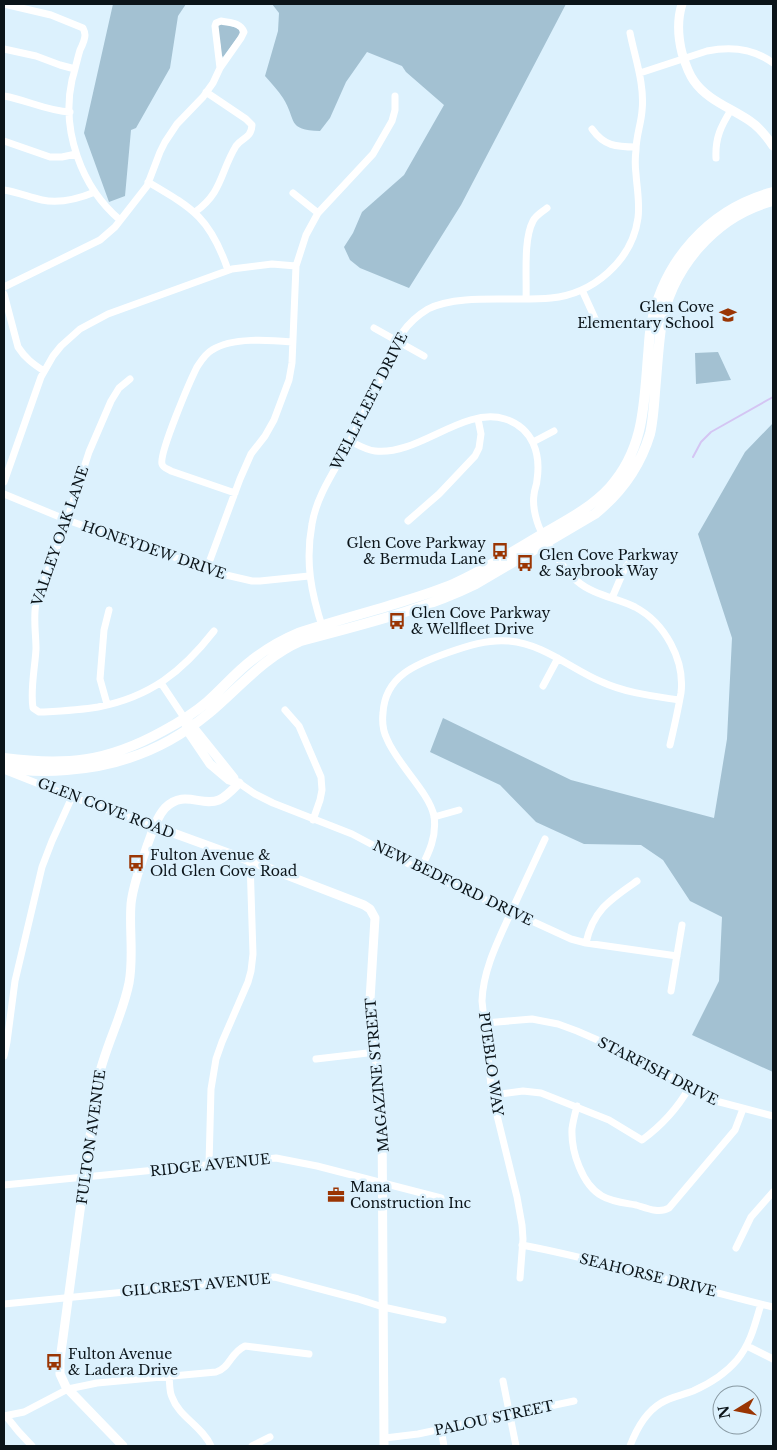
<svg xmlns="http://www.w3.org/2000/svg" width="777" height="1450" font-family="'Libre Baskerville',serif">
<rect width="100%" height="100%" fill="#dcf1fd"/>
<path fill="#a3c1d2" d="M113,4H186L178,16L170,68L136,128L131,130L125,196L109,202L84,133Z
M272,4H566L461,205L409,288L360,268L350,260L344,247L353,233L362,212L404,175L444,105L406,72L402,66L367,52L346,82L330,118L320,131C286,130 297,120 283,98C278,90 271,83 265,76L278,31L279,13Z
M223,23L239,29L240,34L223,57L221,55C222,45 217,35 218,25Z
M718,352L731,380L696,384L695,353Z
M773,423V1072L692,1035L719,981L722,917L690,901L663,860L641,845L584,844L536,822L500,785L430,752L443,718L571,780L714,818L727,739L732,638L698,534L745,452Z"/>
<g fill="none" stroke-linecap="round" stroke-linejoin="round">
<path stroke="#d4c5f3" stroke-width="2" d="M693,457L701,442L711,432L773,397"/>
<path stroke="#fff" stroke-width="7" d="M4,4L51,15L83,28C84,30 85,33 85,35C85,40 82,46 80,50C77,60 75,70 72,80C61,130 81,187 120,220
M221,21C230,23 240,22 244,32L241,38L220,68L215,26L216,23Z
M4,49L36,56L60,65L75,69
M640,73L707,51C731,46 753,48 773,63
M4,96C27,100 47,111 70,112
M592,129C604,146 616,147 636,147
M4,141L50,157H62L76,154
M716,158C715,138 721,126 731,110
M148,182C194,209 210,218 228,270
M4,190C17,192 29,197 42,200C60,204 78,199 95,192
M293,193L318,213
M195,212C223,192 220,172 236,146C242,137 251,139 252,125L246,119L206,92
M4,287L100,240L115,227L147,186L160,152L165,142L177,124L203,97L213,83L220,68
M582,290L598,325
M4,294L18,347C25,358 33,364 44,371
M526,299C527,278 523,240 533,221C536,215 542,212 547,208
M374,328L424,356
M130,379L119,388L111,401L89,452L67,520L36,603C33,619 36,633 36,649C35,668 30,689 33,708L39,712H44C62,711 80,710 98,707C150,697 182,672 214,631
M350,441C358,445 366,450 375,451C419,456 463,406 505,419C533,428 541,454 537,480C537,485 534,490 534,495C532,507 537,525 543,535C552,551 563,569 577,581C593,595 617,598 635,607C665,623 685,660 681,693C678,710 674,728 670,745
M533,442L554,431
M4,482L41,377L53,356L61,346L80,329L108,314L232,269L272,264L296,266
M235,493L171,471C168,469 163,468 162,464C159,453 190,381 197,367C201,361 205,354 212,350C232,337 270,340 292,342
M4,494L67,520L226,575L252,581H260L309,576
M408,521L439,494L475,456L479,448L481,434L478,419
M207,568L240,479L251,454L265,436L274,420L289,380L292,363L296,266L306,235L318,213L373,154L392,121L395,110V96
M612,598L624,570L634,555
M323,629C311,593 305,562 312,524C316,499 331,476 343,455C352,438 360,422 368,405C375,391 382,376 389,362C393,352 396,342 402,333C409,323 418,315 428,309C459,293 516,302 551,298C593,294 632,261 638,218C640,203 637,189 636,174C635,166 635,158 636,150C636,137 641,124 642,111C645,85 635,58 630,33
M161,683L185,719
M543,686L558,658
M107,704L100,679L104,630L109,610
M285,710L299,726L321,777L322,790L320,800L313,820
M6,771L72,797L154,826
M239,783L255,794L273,803L352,834L420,870L571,939L586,943L677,956
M434,817L459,810
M420,870C429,853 437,836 434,816C429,792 397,764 387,739C383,731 382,722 383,713C385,676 416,664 447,653C467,646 488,639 509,641C544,644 571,669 602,682C626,693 653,696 679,700
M586,943C593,910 611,899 637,881
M671,991L682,925
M485,1023L532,1019L558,1024L577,1031L648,1062L689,1088L712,1100L773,1116
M4,1056L7,1042L15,981L42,867L52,841L72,797
M316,1059L376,1052
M492,1095L523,1091L541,1093L609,1120L642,1140C661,1126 677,1109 689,1088
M577,1106C575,1114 573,1121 572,1129C571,1151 582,1185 602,1196C612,1202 625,1203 636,1205C646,1208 659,1214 669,1208L735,1130L743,1109
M209,1165L211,1089L216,1059L222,1042L248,982L251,971L253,954L250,861
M4,1185L276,1158L317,1166L441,1198
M522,1245C607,1261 690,1287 773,1307
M736,1248L751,1217L773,1192
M520,1278L523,1239L522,1225L517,1197L492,1095L482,1001C483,969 499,939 512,910C523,886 534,863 545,839
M4,1304L275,1277L358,1299L383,1307L443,1320
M747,1346L773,1359
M169,1377C170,1383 169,1391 172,1397C179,1417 202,1426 211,1446
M503,1381L516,1446
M4,1416L24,1412L68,1389L97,1383L216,1372C230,1368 230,1353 245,1346L309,1354
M6,1416L18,1431L32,1446
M441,1429L444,1446
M385,1438L418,1434L574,1401
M252,1446L270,1437
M630,1446C636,1430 646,1412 661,1403C670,1397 683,1395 693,1391C709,1384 726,1373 737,1360C751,1343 755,1324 761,1304"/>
<path stroke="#fff" stroke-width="9" d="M682,4C677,20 678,37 682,53C685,63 688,73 694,81C707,100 731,108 750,121C759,127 767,137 773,146
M185,719L187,730L210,764L229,780L239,783
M189,722L234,778
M154,826L250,861L364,905L370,909L375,918L370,1000L382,1111L384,1446
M123,1446L66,1387L60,1374V1360L97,1084C104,1048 122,1018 129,983C134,957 129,931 131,904C133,884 141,865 147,846C152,833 156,818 165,808C184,789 201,807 219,800C227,796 233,789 239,783"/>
<path stroke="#fff" stroke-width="10" d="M4,758C66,766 107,762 163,731C178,723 193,714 207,702C222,689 236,672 252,660C266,649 281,640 298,633C328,623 358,615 388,606C410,599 432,593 453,584C483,571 510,553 539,536C563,522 590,509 610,487C644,449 644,405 648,356C649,346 649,336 651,326C663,261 709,209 773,192
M4,767C40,775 94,770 129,758C157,749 185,733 208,714C239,688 264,657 301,641C359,625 421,611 476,584L595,514C621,493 640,467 650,434C653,421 654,406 655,392C657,371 658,349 661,328C670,269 715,216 773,201"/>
</g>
<defs>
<g id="school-bare" transform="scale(1.35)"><path d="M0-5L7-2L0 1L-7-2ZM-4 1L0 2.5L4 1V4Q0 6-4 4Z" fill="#9a3503" stroke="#dcf1fd" stroke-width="2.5" paint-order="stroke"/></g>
<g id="bus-bare" transform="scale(1.35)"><path d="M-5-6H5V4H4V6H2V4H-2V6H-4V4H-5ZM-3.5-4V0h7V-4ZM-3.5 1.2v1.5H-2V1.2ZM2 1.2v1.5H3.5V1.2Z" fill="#9a3503" stroke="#dcf1fd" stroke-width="2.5" paint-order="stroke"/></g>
<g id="office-bare" transform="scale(1.35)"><path d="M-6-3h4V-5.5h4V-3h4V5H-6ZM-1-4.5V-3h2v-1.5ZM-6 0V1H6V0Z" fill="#9a3503" stroke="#dcf1fd" stroke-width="2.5" paint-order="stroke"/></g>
</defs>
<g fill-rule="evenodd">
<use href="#school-bare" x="728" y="315"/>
<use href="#bus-bare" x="500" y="551"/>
<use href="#bus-bare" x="525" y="563"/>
<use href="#bus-bare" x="397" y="621"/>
<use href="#bus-bare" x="136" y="863"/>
<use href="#office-bare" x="336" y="1195"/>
<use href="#bus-bare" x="54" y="1362"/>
</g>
<g text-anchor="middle" stroke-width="5" stroke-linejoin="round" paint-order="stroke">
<g font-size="14" fill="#0b1419" stroke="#dcf1fd" text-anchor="start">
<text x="714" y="312" text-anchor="end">Glen Cove<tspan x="714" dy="16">Elementary School</tspan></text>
<text x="486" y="548" text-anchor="end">Glen Cove Parkway<tspan x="486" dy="16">&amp; Bermuda Lane</tspan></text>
<text x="539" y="560">Glen Cove Parkway<tspan x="539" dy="16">&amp; Saybrook Way</tspan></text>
<text x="411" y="618">Glen Cove Parkway<tspan x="411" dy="16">&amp; Wellfleet Drive</tspan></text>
<text x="150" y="860">Fulton Avenue &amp;<tspan x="150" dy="16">Old Glen Cove Road</tspan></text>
<text x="350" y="1192">Mana<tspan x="350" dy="16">Construction Inc</tspan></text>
<text x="68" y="1359">Fulton Avenue<tspan x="68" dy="16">&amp; Ladera Drive</tspan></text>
</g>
<g font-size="14" fill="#0b1419" stroke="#dcf1fd">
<text transform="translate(369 401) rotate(-63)" y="5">WELLFLEET DRIVE</text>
<text transform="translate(60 536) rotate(-71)" y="5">VALLEY OAK LANE</text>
<text transform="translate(154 550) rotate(19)" y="5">HONEYDEW DRIVE</text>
<text transform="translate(106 808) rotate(21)" y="5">GLEN COVE ROAD</text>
<text transform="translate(453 883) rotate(26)" y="5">NEW BEDFORD DRIVE</text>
<text transform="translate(491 1064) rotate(82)" y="5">PUEBLO WAY</text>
<text transform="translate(658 1071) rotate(27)" y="5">STARFISH DRIVE</text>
<text transform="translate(377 1075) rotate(-95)" y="5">MAGAZINE STREET</text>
<text transform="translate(91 1137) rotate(-82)" y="5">FULTON AVENUE</text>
<text transform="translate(210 1165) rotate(-6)" y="5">RIDGE AVENUE</text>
<text transform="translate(648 1275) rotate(14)" y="5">SEAHORSE DRIVE</text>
<text transform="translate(196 1285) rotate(-5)" y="5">GILCREST AVENUE</text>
<text transform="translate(494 1418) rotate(-12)" y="5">PALOU STREET</text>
</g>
</g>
<rect width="777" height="1450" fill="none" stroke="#0b1419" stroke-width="10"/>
<g transform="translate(737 1410) rotate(260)"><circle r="24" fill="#dcf1fd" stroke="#8899a2"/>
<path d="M0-4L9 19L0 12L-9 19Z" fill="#9a3503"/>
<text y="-8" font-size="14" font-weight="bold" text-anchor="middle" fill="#0b1419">N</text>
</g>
</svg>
